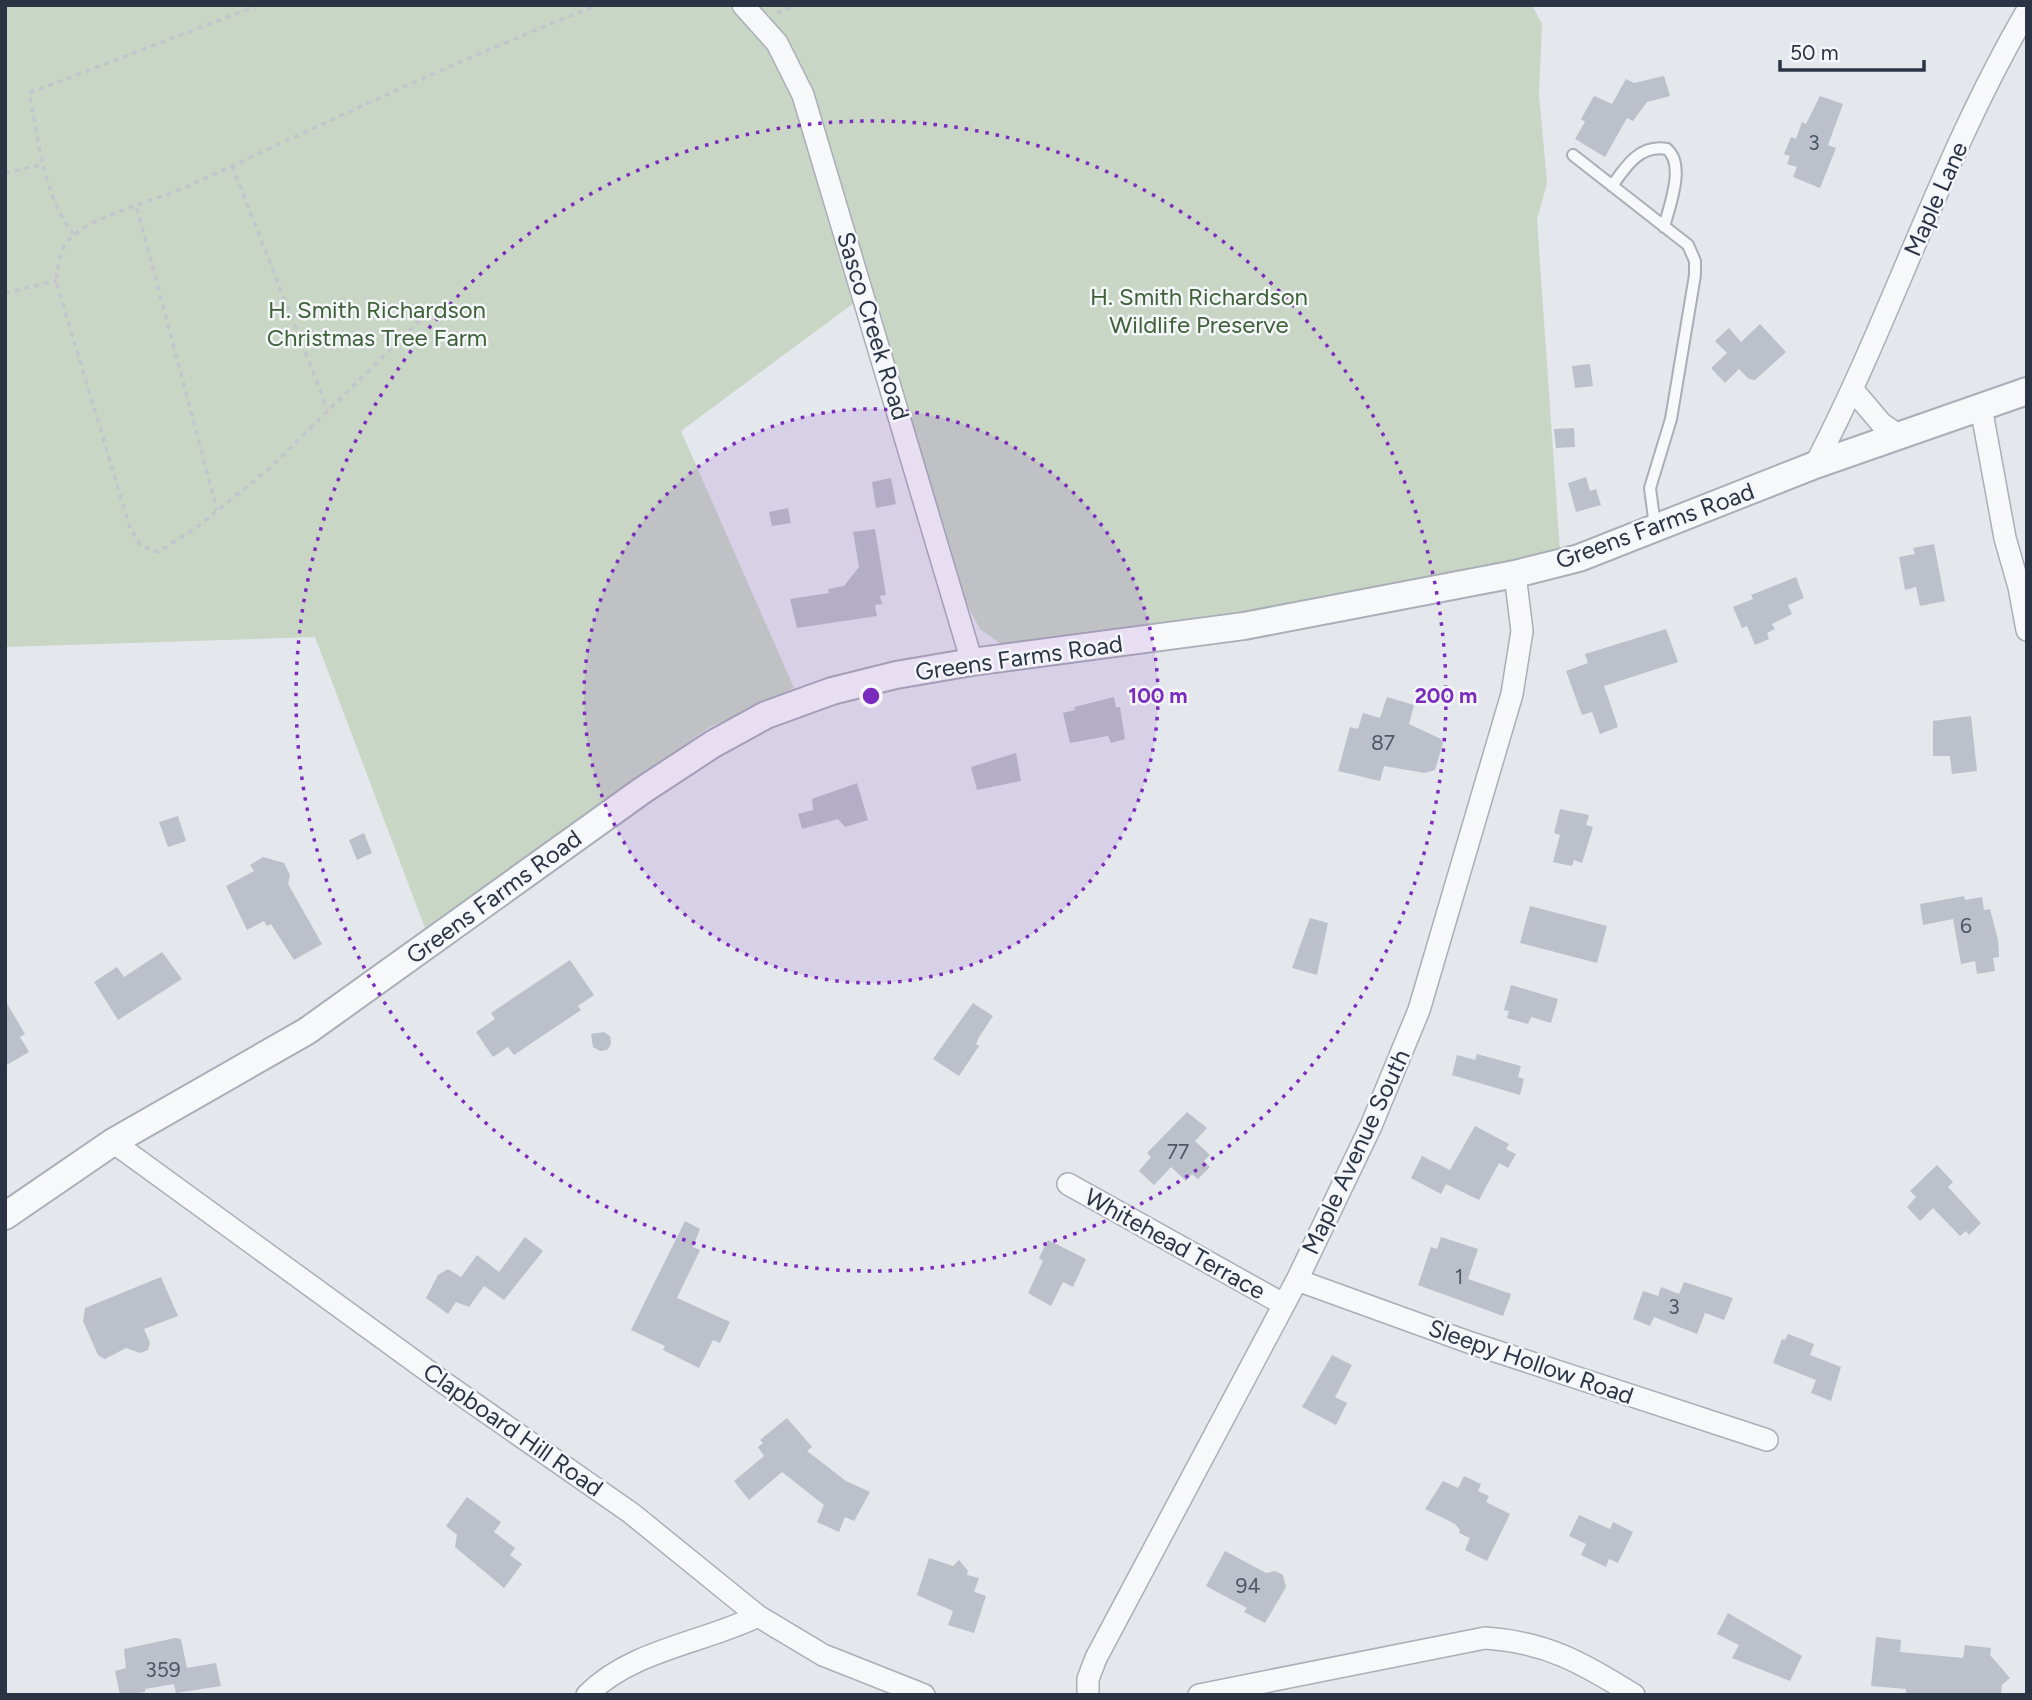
<svg xmlns="http://www.w3.org/2000/svg" width="2032" height="1700" font-family="Figtree,sans-serif">
<rect width="100%" height="100%" fill="#e4e7ec"/>
<path fill="#c9d6c5" d="M5,5H730L734,8L771,51L788,78L854,303L681,431L794,688L708,728L425,928L315,637L5,647Z
M759,5H1532L1542,24L1539,94L1547,183L1537,220L1560,551L1447,576L1245,614L1005,647L980,629L966,603L821,119L785,36Z"/>
<path fill="#bbc0ca" d="M1664,76L1670,96L1647,102L1633,121L1627,118L1605,157L1575,139L1585,122L1581,119L1594,96L1612,104L1626,79L1634,83Z
M1820,96L1843,104L1828,145L1836,148L1820,188L1793,177L1797,167L1787,164L1790,156L1784,154L1791,137L1796,139L1802,122L1806,124Z
M1760,324L1786,352L1755,380L1749,379L1739,369L1725,383L1711,368L1727,353L1715,341L1729,328L1741,342Z
M1590,364L1593,386L1575,388L1572,366Z
M1574,428L1575,447L1556,448L1554,429Z
M1586,477L1590,491L1596,489L1601,505L1576,512L1568,483Z
M891,478L896,504L876,508L872,482Z
M788,508L791,523L772,526L769,512Z
M875,529L886,595L880,596L882,604L875,605L877,616L797,628L790,599L829,593L828,589L844,586L859,567L853,532Z
M1934,544L1945,601L1920,606L1916,587L1905,590L1899,557L1915,554L1913,548Z
M1796,577L1804,598L1788,605L1792,614L1772,624L1775,629L1767,633L1769,639L1755,645L1747,626L1742,628L1733,607L1753,599L1751,595Z
M1666,629L1678,662L1604,686L1618,727L1600,734L1592,712L1582,715L1566,671L1588,663L1585,654Z
M1114,697L1116,707H1120L1125,739L1111,743L1108,736L1070,743L1063,713L1075,710L1074,707Z
M1387,697L1414,705L1409,724L1441,739L1443,743L1435,770L1425,773L1384,766L1380,781L1338,771L1350,727L1358,729L1363,713L1380,718Z
M1971,716L1977,771L1952,774L1950,756H1933V721Z
M1016,753L1021,781L977,790L971,767Z
M857,783L868,820L845,827L838,819L802,829L798,814L813,810L812,799Z
M1560,809L1589,815L1586,825L1593,827L1582,863L1574,860L1572,866L1553,862L1560,835L1554,833Z
M178,816L186,841L168,847L159,822Z
M364,833L372,853L357,860L349,840Z
M263,857L284,863L290,875L288,884L322,944L294,960L271,924L267,926L264,921L247,930L226,886L254,871L250,865Z
M1964,896L1965,900L1982,897L1984,910L1990,909L1998,940L1999,957L1993,958L1995,971L1977,974L1975,961L1961,964L1953,919L1923,925L1920,904Z
M1530,906L1607,926L1597,963L1520,943Z
M1310,918L1328,923L1317,975L1292,968Z
M162,952L182,979L118,1020L94,982L117,967L124,977Z
M570,960L594,995L578,1006L581,1010L514,1055L508,1047L493,1057L476,1032L495,1019L491,1013Z
M1511,985L1558,999L1551,1023L1531,1017L1528,1024L1507,1018L1509,1011L1504,1010Z
M5,1000L25,1034L20,1037L29,1052L5,1066Z
M973,1003L993,1016L979,1037L976,1044L979,1046L959,1076L933,1059Z
M604,1032L610,1036L611,1044L607,1050L600,1051L593,1047L591,1034Z
M1477,1054L1521,1066L1518,1077L1524,1079L1520,1095L1452,1075L1457,1055L1475,1060Z
M1187,1112L1207,1128L1195,1141L1210,1155L1204,1161L1210,1167L1198,1179L1192,1174L1186,1181L1171,1167L1154,1185L1139,1171L1151,1157L1147,1153Z
M1475,1126L1509,1144L1506,1149L1516,1154L1508,1168L1499,1163L1479,1200L1446,1184L1441,1194L1411,1178L1422,1156L1450,1170Z
M1937,1165L1953,1182L1948,1187L1981,1223L1969,1235L1966,1231L1960,1236L1933,1208L1920,1221L1907,1207L1916,1197L1910,1191Z
M685,1221L700,1229L693,1247L700,1250L677,1298L730,1322L720,1343L713,1340L699,1368L663,1350L665,1346L631,1330Z
M525,1237L543,1251L504,1300L484,1286L469,1307L456,1302L448,1314L426,1298L438,1275L448,1269L461,1277L477,1255L499,1272Z
M1441,1237L1478,1249L1468,1279L1511,1294L1503,1316L1418,1285L1431,1247L1437,1249Z
M1048,1240L1086,1259L1073,1287L1063,1282L1051,1306L1028,1293L1043,1261L1039,1258Z
M161,1277L178,1316L144,1329L150,1343L148,1350L140,1353L126,1348L105,1359L98,1355L83,1321L85,1308Z
M1684,1282L1733,1298L1724,1320L1705,1313L1697,1334L1654,1317L1650,1326L1633,1319L1643,1291L1658,1296L1661,1287L1679,1294Z
M1788,1334L1814,1344L1810,1355L1841,1367L1831,1401L1811,1393L1816,1380L1773,1363L1782,1339L1785,1340Z
M1332,1355L1352,1365L1335,1397L1347,1403L1336,1425L1302,1407Z
M787,1418L812,1447L807,1451L846,1481L870,1492L854,1521L845,1517L839,1532L817,1522L824,1505L782,1472L749,1500L734,1481L764,1456L758,1447L763,1443L760,1440Z
M1464,1476L1481,1484L1478,1491L1489,1496L1486,1502L1510,1514L1487,1561L1465,1550L1470,1538L1459,1533L1460,1530L1455,1524L1425,1509L1443,1481L1458,1488Z
M467,1497L501,1522L494,1532L515,1548L510,1555L522,1564L504,1588L455,1547L457,1535L446,1526Z
M1579,1515L1610,1529L1613,1522L1633,1532L1618,1563L1609,1559L1606,1567L1581,1555L1586,1544L1569,1536Z
M1225,1551L1266,1573L1275,1571L1283,1575L1286,1587L1265,1623L1244,1612L1247,1608L1206,1586Z
M929,1558L953,1566L959,1560L968,1571L967,1575L979,1578L974,1592L986,1596L974,1633L948,1625L953,1611L917,1595Z
M1728,1613L1802,1656L1790,1681L1732,1658L1739,1645L1717,1634Z
M1876,1637L1901,1640L1900,1652L1963,1658L1965,1645L1991,1648L1990,1655L2010,1678L2002,1685L2001,1695H1920L1906,1693V1689L1871,1686Z
M175,1638L181,1639L187,1668L216,1663L221,1686L176,1693L174,1684L145,1689V1692L120,1695L115,1671L126,1668L124,1649Z"/>
<g fill="none" stroke-linecap="round" stroke-linejoin="round">
<g stroke="#a9aeb7" stroke-width="14">
<path id="service" d="M1573,155L1688,245L1695,261V275L1671,419L1650,488L1655,526
M1612,186C1626,166 1640,144 1667,149C1686,165 1669,207 1664,227"/>
</g>
<g stroke="#a9aeb7" stroke-width="24">
<path id="minor" d="M743,5L777,43L803,95L972,662
M1853,390L1881,423L1898,435
M1981,407L2005,538L2019,587L2027,630
M1815,465C1892,317 1942,156 2027,11
M113,1142L443,1382L631,1513L758,1616L823,1655L924,1695
M1068,1184L1283,1304
M1297,1280L1471,1343L1767,1440
M587,1695C631,1650 703,1643 758,1616
M1088,1695V1679L1096,1658L1297,1280L1371,1126L1419,1010L1512,694L1522,631L1515,574
M1199,1695L1485,1638C1546,1642 1583,1663 1634,1695"/>
</g>
<g stroke="#a9aeb7" stroke-width="30">
<path id="tertiary" d="M5,1216L113,1142L307,1031L643,790L713,744L766,715L832,691L896,675L972,662L1244,626L1515,574L1579,558L1815,465L2027,391"/>
</g>
<path stroke="#c2c5cb" stroke-width="3.5" stroke-dasharray="5 5" stroke-linecap="butt" d="M777,13L797,5
M232,166L328,410
M5,173L44,164
M137,208L217,510
M74,234C43,196 39,140 29,93L259,5
M5,293L56,281
M420,320L271,467L196,528L158,552L140,545L130,528L56,281C59,263 59,246 75,234C103,212 159,200 193,184C327,122 460,59 598,5"/>
<use href="#service" stroke="#f7f8fa" stroke-width="10"/>
<use href="#minor" stroke="#f7f8fa" stroke-width="21"/>
<use href="#tertiary" stroke="#f7f8fa" stroke-width="26"/>
</g>
<circle cx="871" cy="696" r="287" fill="#7b2cbf" fill-opacity=".12"/>
<g fill="none" stroke="#7b2cbf" stroke-width="3.5" stroke-dasharray="3.5 7">
<circle cx="871" cy="696" r="287"/>
<circle cx="871" cy="696" r="575"/>
</g>
<g text-anchor="middle" stroke-width="5" stroke-linejoin="round" paint-order="stroke">
<g font-size="21" fill="#4f5766">
<text x="1814" y="150">3</text>
<text x="1383" y="750">87</text>
<text x="1966" y="933">6</text>
<text x="1178" y="1159">77</text>
<text x="1459" y="1284">1</text>
<text x="1674" y="1314">3</text>
<text x="1248" y="1593">94</text>
<text x="163" y="1677">359</text>
</g>
<g font-size="24" fill="#2b3445" stroke="#f4f6f9">
<text transform="translate(1936 199) rotate(-66)" y="8">Maple Lane</text>
<text transform="translate(873 326) rotate(73)" y="8">Sasco Creek Road</text>
<text transform="translate(1655 526) rotate(-20)" y="8">Greens Farms Road</text>
<text transform="translate(1019 658) rotate(-8)" y="8">Greens Farms Road</text>
<text transform="translate(494 897) rotate(-36)" y="8">Greens Farms Road</text>
<text transform="translate(1356 1152) rotate(-65)" y="8">Maple Avenue South</text>
<text transform="translate(1175 1244) rotate(29)" y="8">Whitehead Terrace</text>
<text transform="translate(1531 1362) rotate(19)" y="8">Sleepy Hollow Road</text>
<text transform="translate(513 1430) rotate(35)" y="8">Clapboard Hill Road</text>
</g>
<g font-size="24" fill="#3f6138" stroke="#f4f6f9">
<text x="1199" y="305">H. Smith Richardson<tspan x="1199" dy="28">Wildlife Preserve</tspan></text>
<text x="377" y="318">H. Smith Richardson<tspan x="377" dy="28">Christmas Tree Farm</tspan></text>
</g>
</g>
<circle cx="871" cy="696" r="10" fill="#7b2cbf" stroke="#f4f6f9" stroke-width="3.5"/>
<g font-size="21" text-anchor="middle" font-weight="bold" fill="#7b2cbf" stroke="#f4f6f9" stroke-width="5" stroke-linejoin="round" paint-order="stroke">
<text x="1158" y="703">100 m</text>
<text x="1446" y="703">200 m</text>
</g>
<rect width="2032" height="1700" fill="none" stroke="#2b3445" stroke-width="14"/>
<path d="M1780 60v10h144v-10" fill="none" stroke="#2b3445" stroke-width="3.5"/>
<text x="1790" y="60" font-size="21" fill="#2b3445" stroke="#f4f6f9" stroke-width="5" paint-order="stroke">50 m</text>
</svg>
